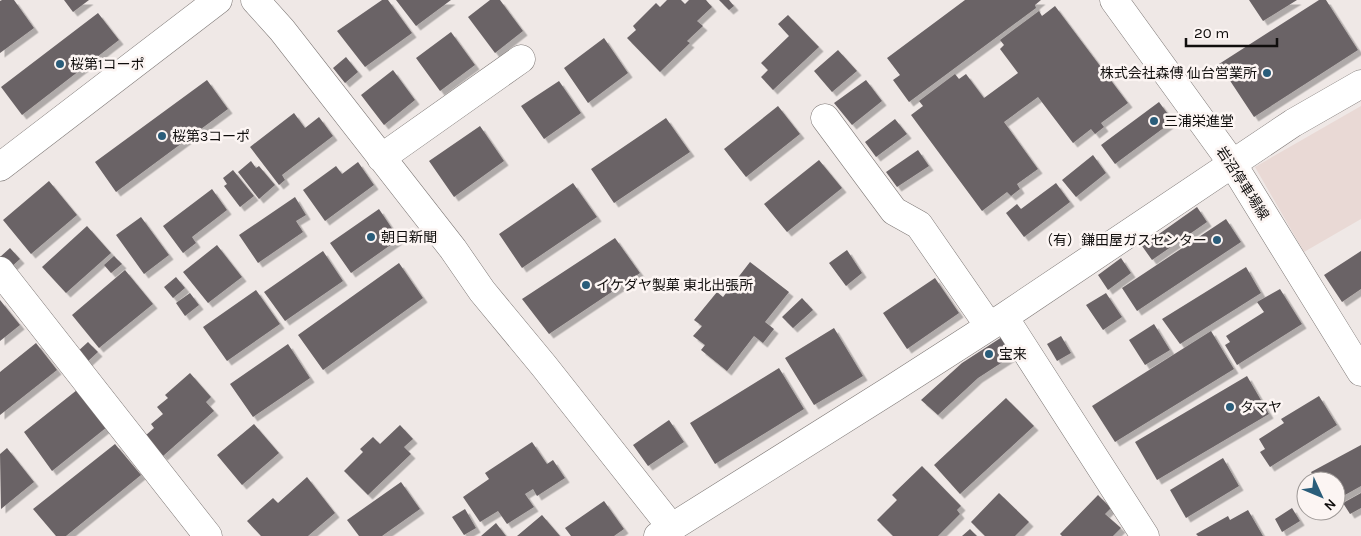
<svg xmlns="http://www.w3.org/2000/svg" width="1361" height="536" font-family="Karla,'Noto Sans JP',sans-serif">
<defs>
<filter id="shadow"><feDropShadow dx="4.5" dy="4.5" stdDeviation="0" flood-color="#0004"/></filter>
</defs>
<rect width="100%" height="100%" fill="#efe8e6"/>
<path fill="#e9d9d5" d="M1361,106V219L1304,252L1255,167Z"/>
<path fill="#6b6466" filter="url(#shadow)" d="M2,0H14L34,28L0,53V1Z
M64,0H89L73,12Z
M382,0H388L412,33L365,67L337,31Z
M396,0H451L416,26Z
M490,0H500L523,31L495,53L468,17Z
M667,0H681L685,4L689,0H706L712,7L697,21L703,26L687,41L690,43L660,72L627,38L636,30L633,26L656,3L660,7Z
M719,0H729L734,6L729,10Z
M965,0H1041L1035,5L1036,8L909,102L893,80L900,75L887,58Z
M1249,0H1297L1263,21Z
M1319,0H1326L1358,50L1254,117L1219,64Z
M1055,6L1128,103L1101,123L1104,127L1095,134L1091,129L1073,143L1038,97L1004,122L1038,169L1017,184L1020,189L1011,196L1007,192L982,211L911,115L923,106L919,101L955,74L959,79L966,74L984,98L1018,73L1000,49L1004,45L1000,40L1039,11L1042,16Z
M98,13L119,40L22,115L1,87Z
M788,15L819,47L773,90L761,77L768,70L761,63L789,36L778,24Z
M451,32L475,65L440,91L416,58Z
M604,38L628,73L588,103L564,68Z
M838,50L857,71L832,92L814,71Z
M346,57L358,72L345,83L333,68Z
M393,70L415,100L384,125L361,95Z
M207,80L228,109L116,192L95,162Z
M866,80L882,101L852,125L834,103Z
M559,81L581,113L544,139L521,106Z
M1159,102L1173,121L1115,164L1101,145Z
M778,106L800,134L746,177L724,149Z
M294,113L305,128L319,117L333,136L282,175L285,180L279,185L250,147Z
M666,118L690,152L614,203L591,169Z
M895,119L907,134L876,157L865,142Z
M480,126L504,161L454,197L429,161Z
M918,150L929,166L897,187L886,172Z
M1093,155L1106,173L1076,197L1062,180Z
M819,160L842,188L787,232L764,204Z
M251,161L256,168L259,166L275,185L259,199L238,172Z
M358,162L374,185L325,221L303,190L336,166L342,174Z
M233,170L254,196L240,207L224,186L227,184L223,178Z
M49,181L77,215L31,254L3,220Z
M573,183L597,217L522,268L499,234Z
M1056,183L1070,202L1024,237L1006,213L1017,204L1021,209Z
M212,189L227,210L192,237L196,243L183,253L163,226Z
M295,197L306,215L296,221L303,232L258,263L239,235Z
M1197,207L1207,222L1152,260L1142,246Z
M379,209L399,239L351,273L330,243Z
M141,217L169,255L144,274L116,235Z
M1226,219L1241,242L1137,311L1122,288Z
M87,226L111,253L66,293L42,267Z
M615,238L640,273L549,334L522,299Z
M217,245L242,277L208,303L183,272Z
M10,248L20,259L9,269L0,257Z
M847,250L862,273L846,286L829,263Z
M323,251L343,281L285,321L264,292Z
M1361,251V289L1342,302L1324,275Z
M114,256L122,264L111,273L104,265Z
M1121,258L1131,273L1108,290L1098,275Z
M750,262L789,292L765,322L774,329L763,343L754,336L727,371L701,350L705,345L693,336L702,326L694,320L717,292L723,297Z
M399,263L423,298L323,370L298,335Z
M1246,267L1261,293L1180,344L1162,319Z
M125,270L153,304L99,348L72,315Z
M176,277L185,288L173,298L164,287Z
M935,278L959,313L907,349L883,313Z
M1280,289L1302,324L1237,365L1225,345L1230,342L1226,336L1264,312L1257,302Z
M256,290L280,324L227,361L203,327Z
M190,293L199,305L185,316L176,303Z
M1106,293L1122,317L1103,330L1086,305Z
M802,298L813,310L793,328L782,317Z
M0,300L20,325L0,341Z
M1154,324L1170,350L1145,365L1129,340Z
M834,328L863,376L814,405L785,358Z
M1211,331L1234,369L1115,442L1092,406Z
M1061,336L1071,353L1057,361L1047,344Z
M1002,337L1015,354L978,378L938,415L921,400L962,363Z
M88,342L98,352L86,363L76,353Z
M36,343L57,370L0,415V372Z
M288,344L310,378L253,417L230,384Z
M779,368L804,409L715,464L690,423Z
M190,373L211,397L206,402L214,411L163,456L145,436L154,428L151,424L163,414L157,407L168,398L165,395Z
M1247,376L1269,414L1157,480L1135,442Z
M77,390L107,427L52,471L24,432Z
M1319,396L1337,425L1270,467L1260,452L1265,449L1259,439L1284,423L1281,419Z
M1006,398L1034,426L960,494L934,465Z
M669,420L684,442L648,466L633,445Z
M254,424L279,453L242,485L217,455Z
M400,425L413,439L404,447L411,454L368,495L344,471L363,452L360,449L373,437L380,444Z
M532,442L547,464L553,460L565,478L537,496L533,489L525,494L534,507L507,524L498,511L480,522L463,497L489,479L485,473Z
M115,444L141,475L66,536H56L33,509Z
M1361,445V486L1336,500V481H1316L1311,472Z
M7,448L34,482L1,509L0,454Z
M1223,458L1239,486L1186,518L1170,490Z
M922,466L961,506L957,510L960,514L938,536H893L877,520L897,500L892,495Z
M307,477L335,513L308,536H261L247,521L273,498L278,503Z
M401,482L420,509L382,536H359L347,520Z
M999,493L1029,522L1015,536H985L971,522Z
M1361,493V508L1350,514L1343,503Z
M1098,495L1111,508L1105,514L1121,528L1113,536H1062L1060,534Z
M604,501L624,529L614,536H571L565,528Z
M1292,508L1300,521L1282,532L1275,519Z
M465,509L476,528L464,535L452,517Z
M1248,510L1263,536H1198L1196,534L1228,516L1230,520Z
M542,515L560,536H517Z
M496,523L506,536H481Z
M970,529L977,536H962Z"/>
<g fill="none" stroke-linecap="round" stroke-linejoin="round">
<g stroke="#7f7977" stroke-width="29">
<path id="street" d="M255,0L282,30L453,249L482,291L544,366L672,528
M825,118L894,211L919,225L989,326
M381,158L521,59
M0,167L218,0
M0,271L208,536
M1004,317L1145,536
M658,536L892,389L1004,317L1293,123L1361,84"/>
</g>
<g stroke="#7f7977" stroke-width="29">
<path id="secondary" d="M1114,0L1232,163L1361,372"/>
</g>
<use href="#street" stroke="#fff" stroke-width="28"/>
<use href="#secondary" stroke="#fff" stroke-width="28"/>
</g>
<g fill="#2a5d7a" stroke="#fcf5f3" stroke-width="2">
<circle cx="60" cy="64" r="5"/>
<circle cx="1267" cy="73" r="5"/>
<circle cx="1154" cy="121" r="5"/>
<circle cx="162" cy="136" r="5"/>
<circle cx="371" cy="237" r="5"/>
<circle cx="1217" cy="240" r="5"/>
<circle cx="586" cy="285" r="5"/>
<circle cx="989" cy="354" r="5"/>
<circle cx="1230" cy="407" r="5"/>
</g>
<g text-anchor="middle" stroke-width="5" stroke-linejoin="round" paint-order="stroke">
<g font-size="14" fill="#100e0d" stroke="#fcf5f3" text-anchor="start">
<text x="70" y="69">桜第1コーポ</text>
<text x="1257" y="78" text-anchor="end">株式会社森傅 仙台営業所</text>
<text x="1164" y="126">三浦栄進堂</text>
<text x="172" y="141">桜第3コーポ</text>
<text x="381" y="242">朝日新聞</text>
<text x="1207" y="245" text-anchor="end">（有）鎌田屋ガスセンター</text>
<text x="596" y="290">イケダヤ製菓 東北出張所</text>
<text x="999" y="359">宝来</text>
<text x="1240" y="412">タマヤ</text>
</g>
<g font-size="14" fill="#100e0d" stroke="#fcf5f3">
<text transform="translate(1243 183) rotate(57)" y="5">岩沼停車場線</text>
</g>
</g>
<g transform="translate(1321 496) rotate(134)"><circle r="24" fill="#fcf5f3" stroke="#9e9997"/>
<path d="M0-4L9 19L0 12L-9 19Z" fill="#2a5d7a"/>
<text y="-8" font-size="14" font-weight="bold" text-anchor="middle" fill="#100e0d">N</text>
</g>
<path d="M1186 38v8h91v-8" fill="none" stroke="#100e0d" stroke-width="2.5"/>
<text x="1194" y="38" font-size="15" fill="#100e0d" stroke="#fcf5f3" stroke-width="4" paint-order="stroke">20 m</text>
</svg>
